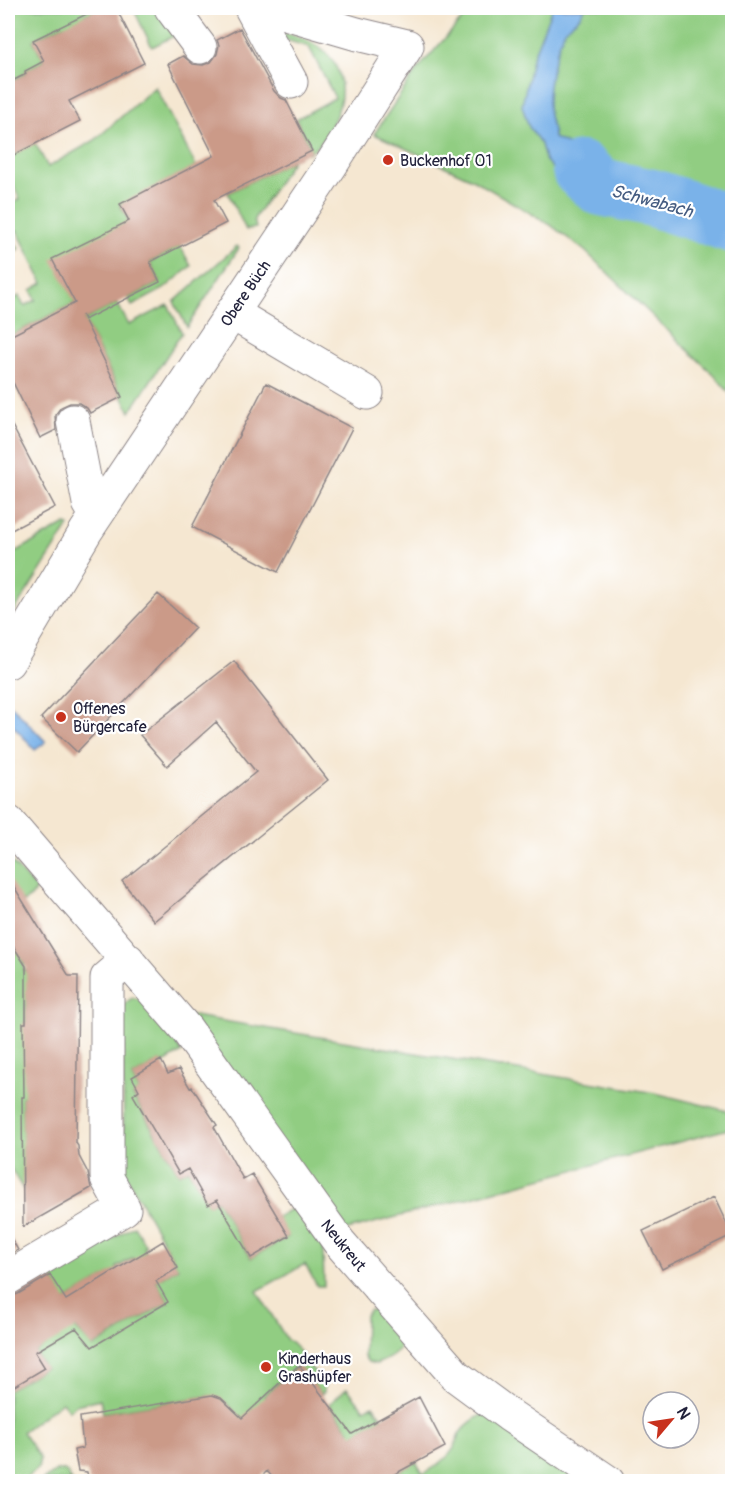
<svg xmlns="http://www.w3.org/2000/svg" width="740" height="1489" font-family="Pangolin,sans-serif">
<rect width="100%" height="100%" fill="#fff"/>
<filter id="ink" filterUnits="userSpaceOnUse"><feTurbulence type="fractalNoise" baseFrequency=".0167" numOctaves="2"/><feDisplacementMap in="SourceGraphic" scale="12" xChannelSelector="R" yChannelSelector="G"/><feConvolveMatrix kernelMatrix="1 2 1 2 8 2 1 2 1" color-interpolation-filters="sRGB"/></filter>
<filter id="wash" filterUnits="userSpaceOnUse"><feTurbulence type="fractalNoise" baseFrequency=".008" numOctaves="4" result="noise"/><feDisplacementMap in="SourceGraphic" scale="24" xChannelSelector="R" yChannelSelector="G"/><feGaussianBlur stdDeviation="1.35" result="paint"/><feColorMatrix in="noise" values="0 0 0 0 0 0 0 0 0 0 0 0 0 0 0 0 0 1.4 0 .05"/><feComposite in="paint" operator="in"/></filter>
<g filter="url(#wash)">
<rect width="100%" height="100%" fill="#f5e7d1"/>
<path fill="#91cd82" stroke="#5a785e" stroke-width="1.5" d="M8,8H99L85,15L86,19L62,26L33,40L44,61L25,71L26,74L8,83Z
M137,8H159L178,34L152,47L134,10Z
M472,8H732V396L716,377L585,251L549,224L472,179L374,134L416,71Z
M269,29C287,34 306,37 321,49C344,66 346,96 334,120C328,133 321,146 309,153L310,147L296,119L335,98L309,47L273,36Z
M155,87L196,166L120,205L129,221L75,303L8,337V302L19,296L24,306L36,300L31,290L43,283L17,230L10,234L19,249L8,256V206L20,199L8,174V158L35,143L48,167L95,140Z
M293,160L254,219L256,228L246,230L228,193Z
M180,246L191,266L164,289L132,306L128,298L160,282L150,262Z
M237,246L239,248L187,327L174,302Z
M117,303L129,325L168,305L182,333L130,412L84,320Z
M66,524L69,526L8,621V556Z
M8,858L36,889L31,897L23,902L21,899L8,907Z
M8,937L24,963V970L27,972L26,1023H24L37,1097H22L24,1191L8,1164Z
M132,998L142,999L157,1016L182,1052L162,1064L160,1061L132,1077L139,1090L133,1096L179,1174L188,1169L208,1204L217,1200L251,1258L288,1237L277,1217L294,1207L323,1246L324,1286H317L305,1264L257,1291L287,1340C303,1349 309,1371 324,1381V1392L321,1394L298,1365L264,1396L277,1411L251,1434C239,1419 228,1395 207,1396L103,1413L100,1399L76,1405L69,1411L62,1402L22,1432L40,1458L38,1468C28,1477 21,1484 8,1479V1390L45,1368L35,1352L74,1326L93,1347L168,1302L156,1281L178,1268L124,1172L123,1010L124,1004Z
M188,1015L655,1093L732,1112V1128L340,1232Z
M134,1226L146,1246L144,1247L146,1253L135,1261L133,1258L117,1267V1270L65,1301L49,1273Z
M370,1310H379C399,1332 417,1349 376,1364L368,1362L364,1356L365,1315Z
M347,1388L364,1409L373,1405L382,1418L339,1442L350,1431L329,1404Z
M487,1413L584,1482H380L416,1462L423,1474C434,1468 449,1458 455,1446C457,1443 456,1440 458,1437C461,1428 478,1415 487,1413Z
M58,1470L66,1471L72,1481H41Z"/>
<path fill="#7ab2e9" stroke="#4e6a92" stroke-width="1.5" d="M552,8H584C579,23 569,21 564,32C554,55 545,90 549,115C550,123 554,129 554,138L567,144L575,157L629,182L653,198L612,201L588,197L568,186L545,160L541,144L529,127L522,106L532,59Z
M11,705L46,742L35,750L8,720V708Z"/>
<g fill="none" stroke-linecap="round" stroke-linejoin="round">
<path stroke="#7ab2e9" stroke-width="58" d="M581,170L601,187L653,198L732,224"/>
</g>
<g id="blocks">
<path fill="#cb9a88" d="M99,8H116L144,63L69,101L80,121L8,158V83L26,74L25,71L44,61L33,40Z
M240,28L274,91L281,98L286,100L312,151L214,200L226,223L150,262L160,282L84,320L82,315L122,397L90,413L87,408L79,403H70L61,407L55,415L56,430L40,438L8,372V337L75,303L52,259L129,221L120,204L214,156L168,64L183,56L193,64L203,65L211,62L217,54L219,45L217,40Z
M266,383L352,428L278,572L192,527Z
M8,418L55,507L8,532Z
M158,594L195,628L77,752L41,718Z
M234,661L328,780L154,921L122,881L256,772L216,722L167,766L140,735Z
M8,877L69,976H78L76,1143L78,1146L79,1156L88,1173L91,1188L23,1227L22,1097H24L23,1023H26V966L8,938Z
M161,1060L168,1074L179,1069L190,1088L192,1087L217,1125L214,1127L243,1179L252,1174L289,1236L251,1258L217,1200L208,1205L188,1169L179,1174L133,1095L139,1090L132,1077Z
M714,1197L732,1235L662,1269L643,1231Z
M8,1233L18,1250L8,1256Z
M163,1241L178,1268L156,1281L168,1302L92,1347L76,1328L35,1352L45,1368L8,1390V1297L18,1294L50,1275L66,1300Z
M299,1365L352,1434L419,1397L445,1447L380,1482H277L267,1471L256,1482H89L87,1472L78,1471L74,1450L83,1448L80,1417L212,1395L221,1398L242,1418Z"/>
</g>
</g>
<g filter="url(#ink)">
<use href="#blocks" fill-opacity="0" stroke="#8c8486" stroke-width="1.5"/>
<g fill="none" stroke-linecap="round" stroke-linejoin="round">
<g stroke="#8c8486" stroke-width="35">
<path id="minor" d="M171,8L200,47
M251,8L291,82
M232,313L367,393
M73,421L89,503L96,515
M8,662L86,531L331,165L407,46L357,34L268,8
M8,822L187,1030L339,1242L456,1376L509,1415L608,1482
M8,1278L124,1209L107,1178V978L128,960"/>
</g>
<use href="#minor" stroke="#fff" stroke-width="33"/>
</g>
</g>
<g fill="#c8321e" stroke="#fff" stroke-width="2">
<circle cx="388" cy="160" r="6"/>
<circle cx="61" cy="717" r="6"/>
<circle cx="266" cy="1367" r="6"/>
</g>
<g text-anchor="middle" stroke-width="4.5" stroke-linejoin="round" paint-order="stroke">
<g font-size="16" fill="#22223b" stroke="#fff" text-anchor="start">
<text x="400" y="166">Buckenhof 01</text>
<text x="73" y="714">Offenes<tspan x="73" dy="18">Bürgercafe</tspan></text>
<text x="278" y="1364">Kinderhaus<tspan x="278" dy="18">Grashüpfer</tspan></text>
</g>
<g font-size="16" fill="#22223b" stroke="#fff">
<text transform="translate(245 293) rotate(-56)" y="6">Obere Büch</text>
<text transform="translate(344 1245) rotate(51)" y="6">Neukreut</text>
</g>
<g font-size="18" font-style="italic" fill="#455c81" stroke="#fff">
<text transform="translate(652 201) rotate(15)" y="6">Schwabach</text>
</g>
</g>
<rect width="740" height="1489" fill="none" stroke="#fff" stroke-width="30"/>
<g transform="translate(671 1420) rotate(61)"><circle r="28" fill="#ffffff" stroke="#a7a7b1" stroke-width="1.5"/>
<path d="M0-4.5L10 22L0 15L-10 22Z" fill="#c8321e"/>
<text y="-9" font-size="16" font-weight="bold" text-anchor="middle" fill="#22223b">N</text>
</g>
</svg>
